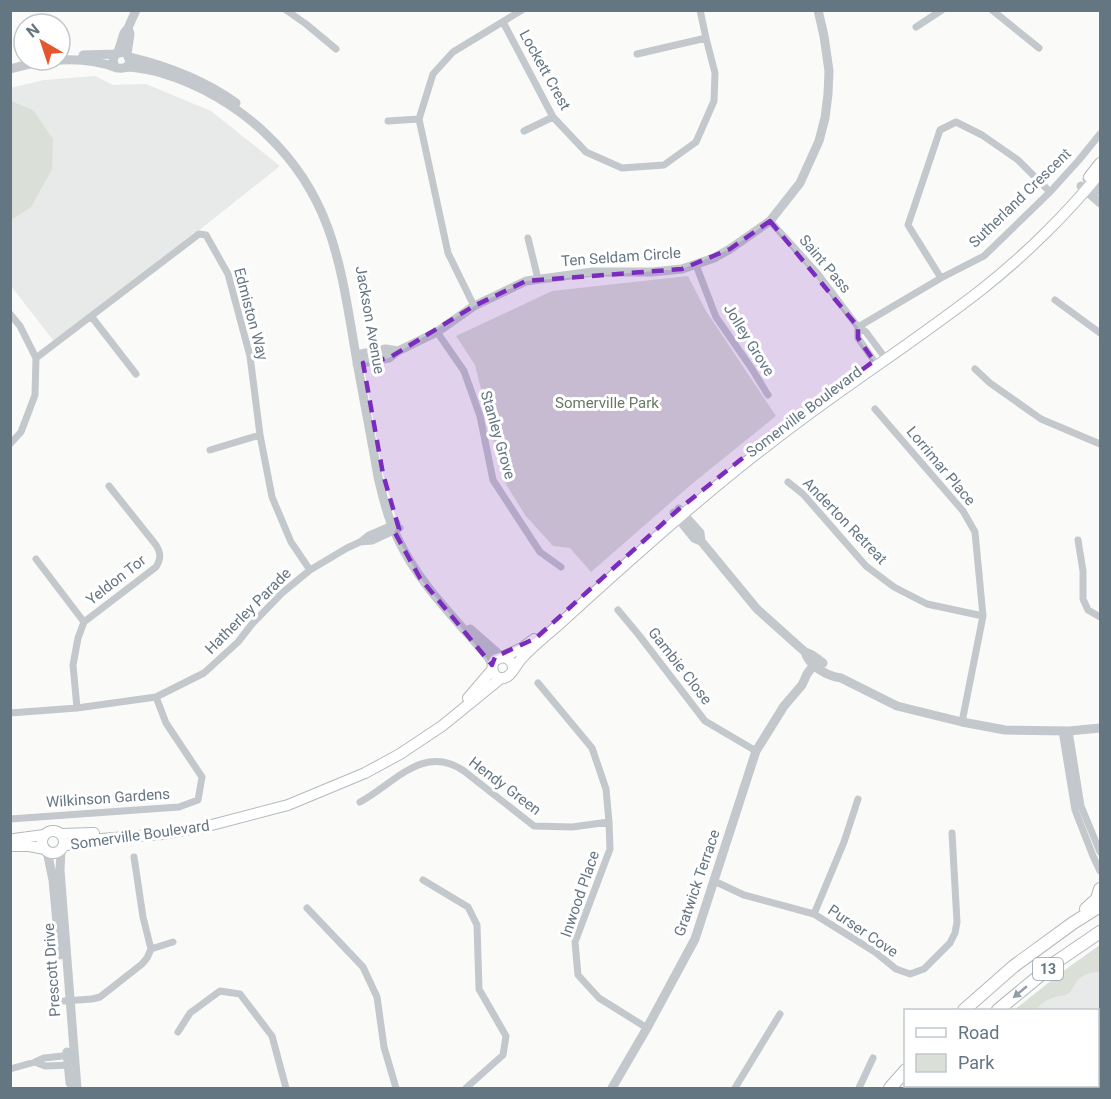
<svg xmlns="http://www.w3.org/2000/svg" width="1111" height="1099" font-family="Roboto,sans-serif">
<rect width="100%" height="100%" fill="#fafaf8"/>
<path fill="#e8e9e9" d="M95,76L113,85L146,84L211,111L280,166L56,344L11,286L10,88L44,80Z
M1100,945V1088H943L945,1086H1098V1010H1015L1076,962Z"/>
<path fill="#dadfd7" d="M11,101L33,110L53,139L52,169L31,207L11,220Z
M688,276L706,311L776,416L693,483L591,572L570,548L553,546L525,515L504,481L475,365L456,336L552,291Z
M1100,945V972C1091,972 1083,974 1077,981C1074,984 1073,989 1069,993C1065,996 1065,995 1060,996C1050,998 1041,1002 1036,1010H1014L1062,972Z"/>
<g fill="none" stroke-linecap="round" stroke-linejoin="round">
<g stroke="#b3babf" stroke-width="12">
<path id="secondary" d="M1089,177L1100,163
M503,657L522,648L534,639
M513,669C513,662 510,659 503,657L495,660C488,670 497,684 508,676C513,673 517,663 522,658C535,644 551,632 565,619C641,550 718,481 801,420C860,376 922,336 981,290C1023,257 1067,214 1100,173
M468,698L492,670
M42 842a11 11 0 1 1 22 0a11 11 0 1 1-22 0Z
M61,834L94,833
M14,839L44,835
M10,846H29L45,849
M63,846L89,840L162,834L204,827L288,805L365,773L400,754L442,726L501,678"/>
</g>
<g stroke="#b4b9bd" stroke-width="14">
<path id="trunk" d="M1086,909L1097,899L1100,889
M964,1010L1014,966L1073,923L1100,906
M998,1010L1056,962L1100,932
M890,1088L906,1070
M921,1088L923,1086"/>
</g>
<path stroke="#c3c8cc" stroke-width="7" d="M286,10L306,24L336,49
M992,10L1039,48
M503,22L553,117L586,152L622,168L664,165L696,142L714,101L715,73L706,38L700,10
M916,27L942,10
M637,54L706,38
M388,121L419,119
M524,131L553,117
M770,221L818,274L858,327L866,332L886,359
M528,238L538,279
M696,265L716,317L752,369L768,395
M941,278L908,225L940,130L956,122L982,135L1018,160L1050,192
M1055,300L1100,333
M474,306L448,253L419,119L433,74L453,52L522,10
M10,314L20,326L36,358L35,395L21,432L10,444
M91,316L136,374
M858,327L941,278L984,256L1050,192L1079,160L1100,134
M858,327V338L877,365
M437,332L464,371L480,416L493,480L540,552L561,567
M36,358L199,234L206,235L228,274L250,356L260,435L272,497L291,542L310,570
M975,369L990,383L1041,419L1100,444
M875,409L963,511L975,532L983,616L962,722
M210,450L260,435
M788,482L803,494L866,566L894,587L927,604L983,616
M1078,540L1083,571V599L1088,610L1100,617
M360,542L372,541L400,528
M36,559L84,622
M618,610L638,634L705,721L756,751
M538,683L592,748L606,789L609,822L610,849L575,942L578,975L599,998L647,1028
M77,708L73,665L78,638L84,622L156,567C161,559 161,553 156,545L109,486
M10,713L77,708L156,697L204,673L238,642L252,624L282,593L310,570L347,548L360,542L369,535L397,523
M1062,731L1075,810L1093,856L1100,871
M1069,731L1081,806L1100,852
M360,802C394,784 423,743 464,771L534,826L572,827L609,822
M10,819L179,807L198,800L202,777L166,723L156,697
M423,880L468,907L477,925L479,989L506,1036L503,1055L466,1088
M714,881L744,895L814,914L875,952L896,969L910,974L924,969L950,943L955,933L957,922L952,833
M307,908L363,967L377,997L384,1047L396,1088
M814,914L844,842L858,799
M151,949L173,942
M64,1001L92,999L100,997L142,964L147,958L151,949L143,917L134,857
M1098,1014L1100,1012
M178,1032L190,1013L220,991L240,994L272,1036L286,1088
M35,1062L45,1066L71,1065
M10,1069L35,1062L44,1058L72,1055
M735,1088L780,1014
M859,1088L873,1058
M1010,1088L1013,1086"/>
<path stroke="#c3c8cc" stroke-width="9" d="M118,52L124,33L128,28L136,10
M127,54L130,34L128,28
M83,55L116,54
M129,57C167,66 204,80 236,103
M127,67L130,62L127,54L123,52L116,54L113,59C114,63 113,65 116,67C121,70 125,67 129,67C140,68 151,70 161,73C199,84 237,106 266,134C334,198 341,269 356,356C363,396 371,436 378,477C383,498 388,519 398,539C419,584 456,619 488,657L492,665
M10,69C45,59 83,55 117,68
M1087,179L1100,191
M1081,186L1100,203
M356,355L386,349L398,351
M357,364L389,358L398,351L437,332L474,306L526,281L593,272H652L682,269L714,258L730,249L770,221L800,183L819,141L825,118L828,94L829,71L824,36L818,10
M679,509L700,533L701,541
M674,513L694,538L701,541L757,609L805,652L812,655L823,663
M470,629L502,657
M805,652C809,666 827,676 841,678L897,706L962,722L1005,730L1069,731L1100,728
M61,850L60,870L77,1088
M47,851L53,880L60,955
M67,1052L70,1083
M612,1088L647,1028L695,939L756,751L784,706L802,685L807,674L818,659"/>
<use href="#secondary" stroke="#fff" stroke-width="10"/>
<use href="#trunk" stroke="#fff" stroke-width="12"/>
</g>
<defs><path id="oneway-solid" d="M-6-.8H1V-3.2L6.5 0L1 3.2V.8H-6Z" transform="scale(1.5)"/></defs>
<use fill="#939fa8" href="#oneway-solid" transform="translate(1020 992) rotate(140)"/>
<path fill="#7b2cbf" fill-opacity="0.2" stroke="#7b2cbf" stroke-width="4.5" stroke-dasharray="12 8" stroke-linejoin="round" d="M770,221L858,327V338L874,361L760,444L679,509L536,638L495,657L492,665L420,578L394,531L399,529L383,474L363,363L389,358L474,306L526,281L682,269L730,249Z"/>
<g text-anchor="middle" stroke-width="6" stroke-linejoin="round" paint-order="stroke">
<rect fill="#fff" stroke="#939fa8" stroke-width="1.5" x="1033" y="958" width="30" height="22" rx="4.5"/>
<g font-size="14" font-weight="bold" fill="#657683">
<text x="1048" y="974">13</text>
</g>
<g font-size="15" fill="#657683" stroke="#fff">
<text transform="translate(545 70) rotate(61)" y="5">Lockett Crest</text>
<text transform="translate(1020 198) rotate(-44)" y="5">Sutherland Crescent</text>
<text transform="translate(621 257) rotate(-4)" y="5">Ten Seldam Circle</text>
<text transform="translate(825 264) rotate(50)" y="5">Saint Pass</text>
<text transform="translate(251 314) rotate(75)" y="5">Edmiston Way</text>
<text transform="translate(370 320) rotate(80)" y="5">Jackson Avenue</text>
<text transform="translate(749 340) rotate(58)" y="5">Jolley Grove</text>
<text transform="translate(804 412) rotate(-37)" y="5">Somerville Boulevard</text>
<text transform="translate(498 435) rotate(74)" y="5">Stanley Grove</text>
<text transform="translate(941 466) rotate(50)" y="5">Lorrimar Place</text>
<text transform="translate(845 521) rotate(46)" y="5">Anderton Retreat</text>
<text transform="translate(116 580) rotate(-38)" y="5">Yeldon Tor</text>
<text transform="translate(248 611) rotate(-45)" y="5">Hatherley Parade</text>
<text transform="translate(680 666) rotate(52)" y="5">Gambie Close</text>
<text transform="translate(505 786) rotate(37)" y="5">Hendy Green</text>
<text transform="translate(108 798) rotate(-4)" y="5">Wilkinson Gardens</text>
<text transform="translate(140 835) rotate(-8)" y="5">Somerville Boulevard</text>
<text transform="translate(697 883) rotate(-71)" y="5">Gratwick Terrace</text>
<text transform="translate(580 894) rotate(-71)" y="5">Inwood Place</text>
<text transform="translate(863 931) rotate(34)" y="5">Purser Cove</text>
<text transform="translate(52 970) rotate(-94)" y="5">Prescott Drive</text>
</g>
<g font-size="15" fill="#687a64" stroke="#fff">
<text x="607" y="408">Somerville Park</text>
</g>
</g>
<rect width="1111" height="1099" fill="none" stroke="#657683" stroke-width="24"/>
<rect x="904" y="1009" width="195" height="78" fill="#ffffff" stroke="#c1c8cd" stroke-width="1.5"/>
<rect x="916" y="1028" width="30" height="9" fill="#ffffff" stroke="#c1c8cd" stroke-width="1.5"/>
<text x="958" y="1039" font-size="18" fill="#657683">Road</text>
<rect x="916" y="1054" width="30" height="18" fill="#dadfd7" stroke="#c1c8cd" stroke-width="1.5"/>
<text x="958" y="1069" font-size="18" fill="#657683">Park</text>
<g transform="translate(42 42) rotate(321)"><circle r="28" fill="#ffffff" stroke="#c1c8cd" stroke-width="1.5"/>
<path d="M0-4.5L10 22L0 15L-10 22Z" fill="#e4572e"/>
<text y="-9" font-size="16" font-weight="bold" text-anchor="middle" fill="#657683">N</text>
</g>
</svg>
